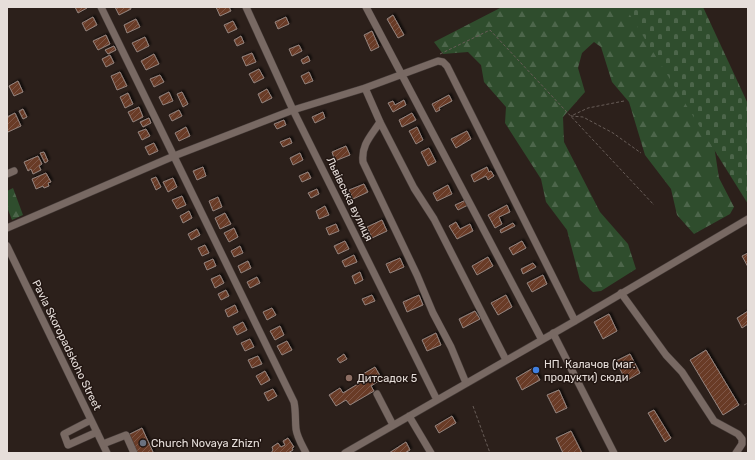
<svg xmlns="http://www.w3.org/2000/svg" width="755" height="460" font-family="Rubik,sans-serif">
<defs>
<pattern id="forest-firs" width="22" height="20" patternUnits="userSpaceOnUse"><rect width="22" height="20" fill="#2f4d2d"/><path d="M5 1l3.5 6h-7zM16 11l3.5 6h-7z" fill="#4d664b"/></pattern>
<pattern id="cemetery-stones" width="16" height="16" patternUnits="userSpaceOnUse"><rect width="16" height="16" fill="#2f4d2d"/><path d="M2 7V4a2 2 0 0 1 4 0v3zM10 15v-3a2 2 0 0 1 4 0v3z" fill="#4d664b"/></pattern>
<pattern id="building-hatch" width="6" height="6" patternUnits="userSpaceOnUse"><rect width="6" height="6" fill="#693b28"/><path d="M-1 1l2-2M0 6l6-6M5 7l2-2" fill="none" stroke="#7e5747"/></pattern>
<filter id="shadow"><feDropShadow dx="2" dy="-2" stdDeviation="1" flood-color="#0009"/></filter>
</defs>
<rect width="100%" height="100%" fill="#2c201b"/>
<path fill="url(#forest-firs)" d="M502,7H627L713,139L719,178L734,207L730,214L694,234L677,215L671,189L645,155L629,102L612,82L601,47L594,42L582,53L578,68L585,92L563,117L564,142L600,212L628,244L636,269L601,291L593,292L580,280L567,230L546,202L541,179L505,123L506,107L484,82L481,65L468,52L443,54L434,42Z
M13,188L23,215L12,220L7,207V191Z"/>
<path fill="url(#cemetery-stones)" d="M625,7H703L748,104V204Z"/>
<path fill="url(#building-hatch)" stroke="#95857f" filter="url(#shadow)" d="M75,7H87V8L78,13Z
M115,7H130L131,9L119,15Z
M216,7H229L231,11L220,16Z
M393,15L404,35L398,38L387,19Z
M93,17L97,25L86,31L82,23Z
M286,17L289,24L278,29L275,22Z
M136,19L140,27L127,33L124,25Z
M233,21L237,29L228,33L224,25Z
M372,31L379,47L371,51L364,35Z
M106,35L110,44L98,50L93,41Z
M241,36L244,43L237,46L234,40Z
M145,37L149,46L137,52L132,43Z
M299,45L302,51L292,56L289,49Z
M114,46L116,50L108,54L105,50Z
M252,53L256,62L246,66L242,57Z
M154,54L159,64L146,70L141,61Z
M110,55L114,63L106,67L102,59Z
M308,56L310,61L303,64L301,60Z
M259,69L264,78L254,83L249,74Z
M120,72L127,86L117,90L111,76Z
M309,72L313,81L305,84L301,76Z
M160,75L164,82L154,87L150,79Z
M18,81L23,92L14,96L9,86Z
M267,89L272,98L262,103L258,94Z
M169,92L173,101L163,105L159,97Z
M182,92L188,104L183,107L177,94Z
M128,93L133,104L125,108L120,97Z
M449,95L452,101L439,108L440,110L436,112L432,104Z
M404,100L406,105L393,112L388,103L393,101L395,105Z
M139,107L143,117L133,122L128,112Z
M23,109L27,117L23,119L19,111Z
M179,110L182,116L172,121L169,115Z
M323,112L325,118L315,123L312,117Z
M15,113L21,126L8,132L7,129V117Z
M412,113L416,120L402,127L399,120Z
M149,118L151,123L143,127L140,122Z
M284,120L286,125L277,129L274,124Z
M186,127L190,136L179,141L175,133Z
M417,127L423,140L416,144L409,131Z
M146,129L150,136L142,140L138,132Z
M467,131L471,139L456,148L451,139Z
M290,138L292,143L283,147L280,142Z
M154,143L158,151L149,155L145,147Z
M346,146L350,155L335,161L332,152Z
M429,148L436,162L428,166L421,152Z
M44,152L48,161L45,163L40,153Z
M300,153L303,160L293,165L290,158Z
M38,156L42,164L39,166L41,170L33,174L31,169L28,171L24,162Z
M203,167L206,176L197,180L193,171Z
M487,167L489,172L491,171L494,176L488,180L486,176L474,182L471,175Z
M308,172L311,178L302,182L299,176Z
M46,173L51,182L48,183L49,186L44,188L43,186L36,189L32,179Z
M156,177L161,187L156,190L151,179Z
M173,178L177,187L168,192L163,182Z
M364,184L368,192L353,199L349,190Z
M448,185L452,194L437,201L433,193Z
M317,189L319,194L311,198L308,193Z
M182,196L186,205L177,209L172,200Z
M218,197L222,207L213,211L209,201Z
M466,200L468,205L458,210L455,205Z
M507,205L510,212L499,217L502,224L495,228L488,215Z
M325,206L329,215L319,219L316,211Z
M189,211L192,218L183,223L180,216Z
M225,213L231,224L220,229L215,218Z
M382,220L387,231L372,238L367,227Z
M456,222L460,229L470,224L473,231L457,239L449,226Z
M513,223L515,226L501,233L500,230Z
M336,224L339,231L329,235L326,228Z
M234,228L238,237L229,242L224,233Z
M197,229L200,235L191,240L188,234Z
M345,241L349,249L338,254L334,246Z
M522,241L526,248L513,255L509,248Z
M205,245L209,253L202,256L198,248Z
M240,246L243,253L234,257L231,251Z
M748,253V267L742,256Z
M354,255L357,262L345,267L342,261Z
M488,257L493,266L477,275L472,266Z
M400,258L404,267L390,273L386,264Z
M213,259L216,266L207,270L204,263Z
M248,261L251,268L241,273L238,266Z
M533,263L536,267L523,274L521,269Z
M360,272L363,280L355,284L352,276Z
M220,275L224,283L215,288L211,279Z
M543,275L547,284L532,292L527,283Z
M257,277L260,283L250,288L247,282Z
M226,290L229,296L221,300L218,294Z
M372,295L375,301L365,305L362,299Z
M419,295L423,305L407,312L403,302Z
M506,295L512,307L498,315L491,303Z
M235,305L238,312L228,317L225,310Z
M272,308L276,315L267,320L263,312Z
M475,311L480,319L463,328L459,319Z
M748,311V324L742,328L737,318Z
M609,314L617,331L603,339L594,322Z
M243,322L247,330L237,335L233,327Z
M280,326L284,335L275,340L270,331Z
M436,333L441,345L427,351L422,340Z
M250,339L254,347L245,351L241,343Z
M287,341L292,350L282,355L277,346Z
M706,350L739,405L723,415L690,360Z
M344,354L347,359L340,363L337,359Z
M630,354L640,373L626,381L616,361Z
M258,356L262,364L252,368L248,360Z
M375,367L382,379L371,386L374,391L350,405L346,400L336,406L329,395L340,388L343,393L366,379L363,374Z
M533,368L540,380L522,390L516,378Z
M265,371L270,380L261,385L256,376Z
M273,389L277,396L268,401L264,393Z
M559,390L567,408L556,413L547,395Z
M654,410L671,438L665,442L648,413Z
M452,416L456,423L439,433L435,426Z
M142,428L153,452L152,453H136L128,435Z
M571,431L582,453H563L556,438Z
M288,438L294,447L292,448L293,450L288,453H271L273,450L272,447L278,443L281,447L285,445L283,441Z
M406,442L410,450L405,453H389Z"/>
<g fill="none" stroke-linecap="round" stroke-linejoin="round">
<g stroke="#463c39" stroke-width="8">
<path id="minor" d="M101,7L294,402C296,412 295,419 296,429C297,437 302,445 306,453
M246,7L293,110L437,400
M366,7L542,340
M365,88L380,122L414,188L434,219L506,360
M380,122C371,136 361,145 363,162L417,275L433,313L451,347L466,383
M7,174L14,171
M7,228L174,156L293,110L365,88L438,61L443,62L447,66L575,321
M7,246L107,453
M621,293L666,355L682,372L714,421L738,434L742,439V444L736,453
M553,333L614,453
M377,394L393,425
M409,416L431,453
M91,420L64,434L68,445L97,432
M103,444L126,435L134,453
M345,453L575,321L748,219"/>
</g>
<path stroke="#685d58" stroke-width="1" stroke-dasharray="3 2" stroke-linecap="butt" d="M440,54L490,30L654,205
M624,101L588,108L571,116L583,117L613,133L641,153
M744,405L748,403
M473,406L490,453"/>
<use href="#minor" stroke="#786963" stroke-width="7"/>
</g>
<circle fill="#3f7fe0" stroke="#221612" stroke-width="1.5" cx="536" cy="370" r="4"/>
<circle fill="#8d6e63" stroke="#221612" stroke-width="1.5" cx="349" cy="378" r="4"/>
<circle fill="#6b7280" stroke="#221612" stroke-width="1.5" cx="143" cy="443" r="4"/>
<g text-anchor="middle" stroke-width="3" stroke-linejoin="round" paint-order="stroke">
<g font-size="11" fill="#e6deda" stroke="#221612">
<text transform="translate(350 199) rotate(64)" y="4">Львівська вулиця</text>
<text transform="translate(67 345) rotate(64)" y="4">Pavla Skoropadskoho Street</text>
</g>
<g font-size="11" fill="#e6deda" stroke="#221612" text-anchor="start">
<text x="544" y="368">НП. Калачов (маг.<tspan x="544" dy="13">продукти) сюди</tspan></text>
<text x="357" y="382">Дитсадок 5</text>
<text x="151" y="447">Church Novaya Zhizn'</text>
</g>
</g>
<rect width="755" height="460" fill="none" stroke="#e6deda" stroke-width="16"/>
</svg>
